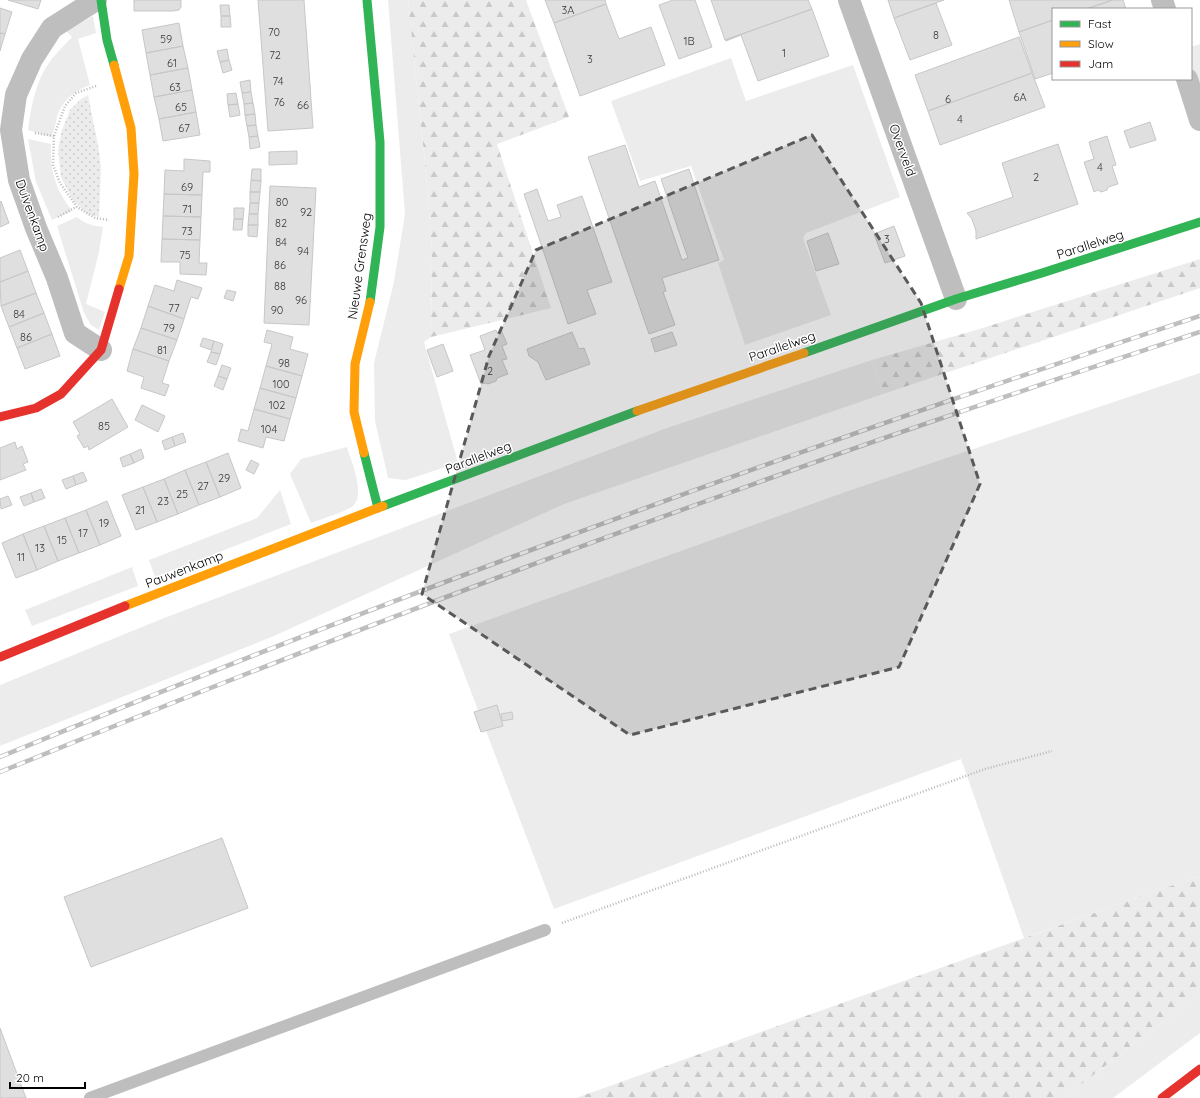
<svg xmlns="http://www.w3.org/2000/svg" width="1200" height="1098" font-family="Quicksand,sans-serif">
<defs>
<pattern id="forest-firs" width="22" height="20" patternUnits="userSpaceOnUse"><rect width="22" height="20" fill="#ececec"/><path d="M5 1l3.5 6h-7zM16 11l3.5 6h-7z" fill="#c9c9c9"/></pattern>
<pattern id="park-dots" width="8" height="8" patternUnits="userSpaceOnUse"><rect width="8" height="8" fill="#ececec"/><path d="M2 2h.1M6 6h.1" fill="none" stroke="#c9c9c9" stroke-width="1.8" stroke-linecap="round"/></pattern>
</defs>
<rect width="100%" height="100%" fill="#fff"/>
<path fill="#ececec" d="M388,0H408L426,173L432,250L431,337L424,342L458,463L406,480L388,478L375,421L374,363L394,282L405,214Z
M93,16L96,33L78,39L90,85C76,90 64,99 58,113C56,121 55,130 51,137L28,130C31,105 36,80 51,60C57,52 65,45 72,37L66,31Z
M1200,44V90L1191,63V47Z
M731,58L746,101L853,65L900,197L806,233L803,238L831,315L745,345L718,263L724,260L691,166L640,181L611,101Z
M28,139L51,144C50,173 55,187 72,211L52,220L36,182Z
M77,217C85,224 93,226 103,227L99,252L86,304L105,312L99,330L91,325L84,313L57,226Z
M872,360L883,394L564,504L274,636L0,746V685L164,618L667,428Z
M1200,373V876L1153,892L1024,938L961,759L554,909L449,634L851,490Z
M347,447C351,461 368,499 350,508C338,514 324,518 311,523L290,474L301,459Z
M280,490L291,524L155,577L149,560L257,518Z
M132,567L138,586L32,626L25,610Z
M1200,994V1033L1113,1098H1063Z"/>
<path fill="url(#forest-firs)" d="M408,0H526L569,117L497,144L551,308L431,337L432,250L426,173Z
M1200,259V288L883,394L872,360L976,330Z
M1200,876V994L1063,1098H576L1153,892Z"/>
<path fill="url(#park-dots)" d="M88,95L98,145L101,167L99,217L87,214L72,199L61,177L58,150L62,130L70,110L80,100Z"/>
<path fill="#dfdfdf" stroke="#c7c7c7" d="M8,0H41L38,9Z
M134,0H181V7L179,10L172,11H134Z
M258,0H304L313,128L268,131Z
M545,0H605L606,4L554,23Z
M673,0H695L712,47L679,59L659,5Z
M711,0H808L812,9L725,40Z
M888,0H944L894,18Z
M1009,0H1113L1086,9H1053V20L1019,32Z
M1113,0H1123L1126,9H1086Z
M936,3L952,45L910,60L894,18Z
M606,4L619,39L651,27L665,65L580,96L554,23Z
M220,5H229L230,16H221Z
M0,8L12,12L5,34L0,33Z
M812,9L829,56L758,81L741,35L726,41L725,40Z
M221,16H230L231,27H221Z
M1053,20V73L1035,79L1019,32Z
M179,23L183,46L146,53L142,30Z
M0,33L5,34L0,51Z
M1019,37L1032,73L928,111L915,75Z
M183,46L188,68L150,75L146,53Z
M227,49L229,60L220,62L217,51Z
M229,60L232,70L223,73L220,62Z
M188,68L192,90L154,97L150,75Z
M1032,73L1045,107L940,145L928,111Z
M250,80L251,92L242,93L240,82Z
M192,90L196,112L159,119L154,97Z
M251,92L253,103L244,104L242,93Z
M236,93L238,104L228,105L227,94Z
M253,103L255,114L245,115L244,104Z
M238,104L240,115L230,117L228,105Z
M196,112L200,135L163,141L159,119Z
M255,114L256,125L247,126L245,115Z
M1150,122L1156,140L1130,148L1124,131Z
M256,125L258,136L249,137L247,126Z
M258,136L260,147L250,149L249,137Z
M1107,136L1116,165L1112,166L1118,184L1108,187L1107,190L1101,192L1098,190L1094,192L1084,162L1094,159L1089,142Z
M1058,144L1078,204L976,239V231L972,219L967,213L1013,197L1002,163Z
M625,145L639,187L655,181L682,260L688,258L661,179L689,169L719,260L662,278L666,291L663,292L675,325L649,334L588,157Z
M297,151V164L269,165V152Z
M184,159L210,161V172H203L202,195L164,194L165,170L184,171Z
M252,169H261V181L251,180Z
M251,180L261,181L260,192H250Z
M270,186L316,188L309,325L264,323Z
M537,189L548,221L561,217L557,205L582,196L612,282L587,290L596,314L568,324L524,194Z
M250,192H260L259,203H250Z
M164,194L202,195L201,217L163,216Z
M1,201L9,223L0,227V202Z
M250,203H259L258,214H249Z
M234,208H244L243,219H234Z
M249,214H258V225H248Z
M163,216L201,217L200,240L162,239Z
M234,219H243L242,230H233Z
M248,225H258L257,237L248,236Z
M894,226L905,256L885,263L874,234Z
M828,233L839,264L816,271L807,241Z
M162,239L200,240L199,263H207L206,275L180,274V262H161Z
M20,250L28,271L0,282V258Z
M28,271L36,293L1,306L0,282Z
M177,280L202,288L198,299L191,297L184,319L148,306L155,285L174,291Z
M227,290L236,292L233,301L224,298Z
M36,293L44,313L9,327L1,306Z
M148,306L184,319L177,340L141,328Z
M44,313L52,334L17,348L9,327Z
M141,328L177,340L169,361L133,349Z
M267,330L293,337L290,349L308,354L302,376L266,366L272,344L264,342Z
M496,330L497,333L501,330L507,344L502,346L507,359L502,360L508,374L497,378L496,381L488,384L485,383L481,384L470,355L485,350L480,336Z
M572,332L579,349L584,348L590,364L546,380L538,362L529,356L527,349Z
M672,332L677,345L655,352L651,339Z
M52,334L60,356L25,369L17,348Z
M203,338L214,341L211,350L200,346Z
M214,341L223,344L220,354L211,352Z
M443,344L453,371L437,377L427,350Z
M133,349L169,361L162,383L169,385L165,396L141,388L144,377L127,371Z
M211,352L220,354L216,365L207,362Z
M222,365L231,368L227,379L218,376Z
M266,366L302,376L296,398L260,388Z
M218,376L227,379L223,390L214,386Z
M260,388L296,398L290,419L254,409Z
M112,399L128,427L89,450L88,446L84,448L77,436L80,434L73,422Z
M142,405L165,416L158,432L135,420Z
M254,409L290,419L284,441L266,437L263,448L238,441L241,429L248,431Z
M183,433L186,442L175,446L172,437Z
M172,437L175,446L165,450L162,441Z
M15,442L17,449L22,446L28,462L23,464L26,470L0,480V448Z
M141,449L144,458L134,463L130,454Z
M228,453L241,488L220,497L206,462Z
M130,454L134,463L123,467L120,458Z
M251,460L259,464L254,474L246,470Z
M206,462L220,497L199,505L185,470Z
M185,470L199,505L178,514L164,479Z
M83,472L87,481L76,485L73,476Z
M73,476L76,485L66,489L62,480Z
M164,479L178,514L157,522L143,487Z
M143,487L157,522L136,530L122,495Z
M41,489L45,498L34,502L31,493Z
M31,493L34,502L24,506L20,497Z
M8,496L12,505L1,509L0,499Z
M107,501L121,536L100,545L86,510Z
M86,510L100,545L79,553L65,518Z
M65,518L79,553L58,561L44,526Z
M44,526L58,561L37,570L23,534Z
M23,534L37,570L16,578L2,543Z
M497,705L503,726L481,732L474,712Z
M512,712L513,719L502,721L501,714Z
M222,838L248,908L91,967L64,897Z
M0,1028L26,1098H0Z"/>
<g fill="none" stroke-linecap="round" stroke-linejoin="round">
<path stroke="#b9b9b9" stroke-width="2.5" stroke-dasharray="1 2" stroke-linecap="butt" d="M96,86L76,93L65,106L54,136L53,165L60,183L77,207L95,218L109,220
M35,133L54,136
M58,217L76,207
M562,923L985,769L1052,751"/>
<path stroke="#bebebe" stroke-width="12" d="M90,1098L545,930"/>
<path stroke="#bebebe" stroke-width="22" d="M96,0L52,28L32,59L16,95L11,130L19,180L36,228L57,278L75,333L101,350
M849,0L956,299
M1162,0L1165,9
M1187,79L1200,120"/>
<path stroke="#30b455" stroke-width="9" d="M101,0L107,40L114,65
M367,0L380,142V227L370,302
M804,353L956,299L1042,273L1200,222
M364,453L378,508
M383,506L637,411"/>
<path stroke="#ff9f0a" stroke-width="9" d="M114,65L131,128L134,174L129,256L119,289
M637,411L804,353
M364,453L354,412L355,364L370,302
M125,606L383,506"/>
<path stroke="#e5322d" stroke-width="9" d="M0,417L36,408L61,394L101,350L119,289
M0,657L125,606
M1162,1098L1200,1069"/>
<g stroke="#bebebe" stroke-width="4.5">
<path id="rail" d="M0,757C394,595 795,450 1200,316
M0,772C240,675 482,581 726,494C883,437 1041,384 1200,332"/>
</g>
<use href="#rail" stroke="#fff" stroke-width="3" stroke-dasharray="9" stroke-linecap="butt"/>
</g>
<path fill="#595959" fill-opacity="0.2" stroke="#595959" stroke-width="3" stroke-dasharray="8 5" stroke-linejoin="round" d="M812,135L921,303L980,484L899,667L630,735L422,594L489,356L536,250Z"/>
<g text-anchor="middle" stroke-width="3" stroke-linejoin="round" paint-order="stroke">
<g font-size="11" fill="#383838">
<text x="568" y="14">3A</text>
<text x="274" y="36">70</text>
<text x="936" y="39">8</text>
<text x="166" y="43">59</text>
<text x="689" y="45">1B</text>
<text x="784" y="57">1</text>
<text x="275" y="59">72</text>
<text x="590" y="63">3</text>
<text x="172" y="67">61</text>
<text x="278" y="85">74</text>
<text x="175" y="91">63</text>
<text x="1020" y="101">6A</text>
<text x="948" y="103">6</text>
<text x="279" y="106">76</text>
<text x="303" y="109">66</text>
<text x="181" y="111">65</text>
<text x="960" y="123">4</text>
<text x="184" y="132">67</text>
<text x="1100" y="171">4</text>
<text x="1036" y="181">2</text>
<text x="187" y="191">69</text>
<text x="282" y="206">80</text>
<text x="187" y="213">71</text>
<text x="306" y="216">92</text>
<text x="281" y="227">82</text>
<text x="187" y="235">73</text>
<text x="887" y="243">3</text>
<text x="281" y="246">84</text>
<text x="303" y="255">94</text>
<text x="185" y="259">75</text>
<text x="280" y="269">86</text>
<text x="280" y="290">88</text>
<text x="301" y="304">96</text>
<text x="174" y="312">77</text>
<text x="277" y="314">90</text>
<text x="19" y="318">84</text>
<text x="169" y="332">79</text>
<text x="26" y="341">86</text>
<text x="162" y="354">81</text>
<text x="284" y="367">98</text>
<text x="490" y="375">2</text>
<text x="281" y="388">100</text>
<text x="277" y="409">102</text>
<text x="104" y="430">85</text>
<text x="269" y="433">104</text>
<text x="224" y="482">29</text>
<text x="203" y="490">27</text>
<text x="182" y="498">25</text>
<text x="163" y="505">23</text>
<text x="140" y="514">21</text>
<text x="104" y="527">19</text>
<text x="83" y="537">17</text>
<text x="62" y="544">15</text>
<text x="40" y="552">13</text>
<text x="21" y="561">11</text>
</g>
<g font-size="13" fill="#000" stroke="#fff">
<text transform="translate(903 150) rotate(70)" y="5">Overveld</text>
<text transform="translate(33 215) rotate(70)" y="5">Duivenkamp</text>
<text transform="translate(1090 244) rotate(-18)" y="5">Parallelweg</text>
<text transform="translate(359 266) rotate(-82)" y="5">Nieuwe Grensweg</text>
<text transform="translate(782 346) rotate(-19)" y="5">Parallelweg</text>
<text transform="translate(478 457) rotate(-21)" y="5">Parallelweg</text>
<text transform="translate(184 569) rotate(-21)" y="5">Pauwenkamp</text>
</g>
</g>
<rect x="1052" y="8" width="140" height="72" fill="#ffffff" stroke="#999999"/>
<rect x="1060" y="21" width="20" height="6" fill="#30b455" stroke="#999999"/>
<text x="1088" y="28" font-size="12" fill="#000000">Fast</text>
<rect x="1060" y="41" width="20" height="6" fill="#ff9f0a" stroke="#999999"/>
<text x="1088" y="48" font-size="12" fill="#000000">Slow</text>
<rect x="1060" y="61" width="20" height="6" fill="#e5322d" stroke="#999999"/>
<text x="1088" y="68" font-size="12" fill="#000000">Jam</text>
<path d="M10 1082v6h75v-6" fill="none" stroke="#000000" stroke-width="2"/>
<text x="16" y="1082" font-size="12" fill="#000000" stroke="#ffffff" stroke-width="3" paint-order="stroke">20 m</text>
</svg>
